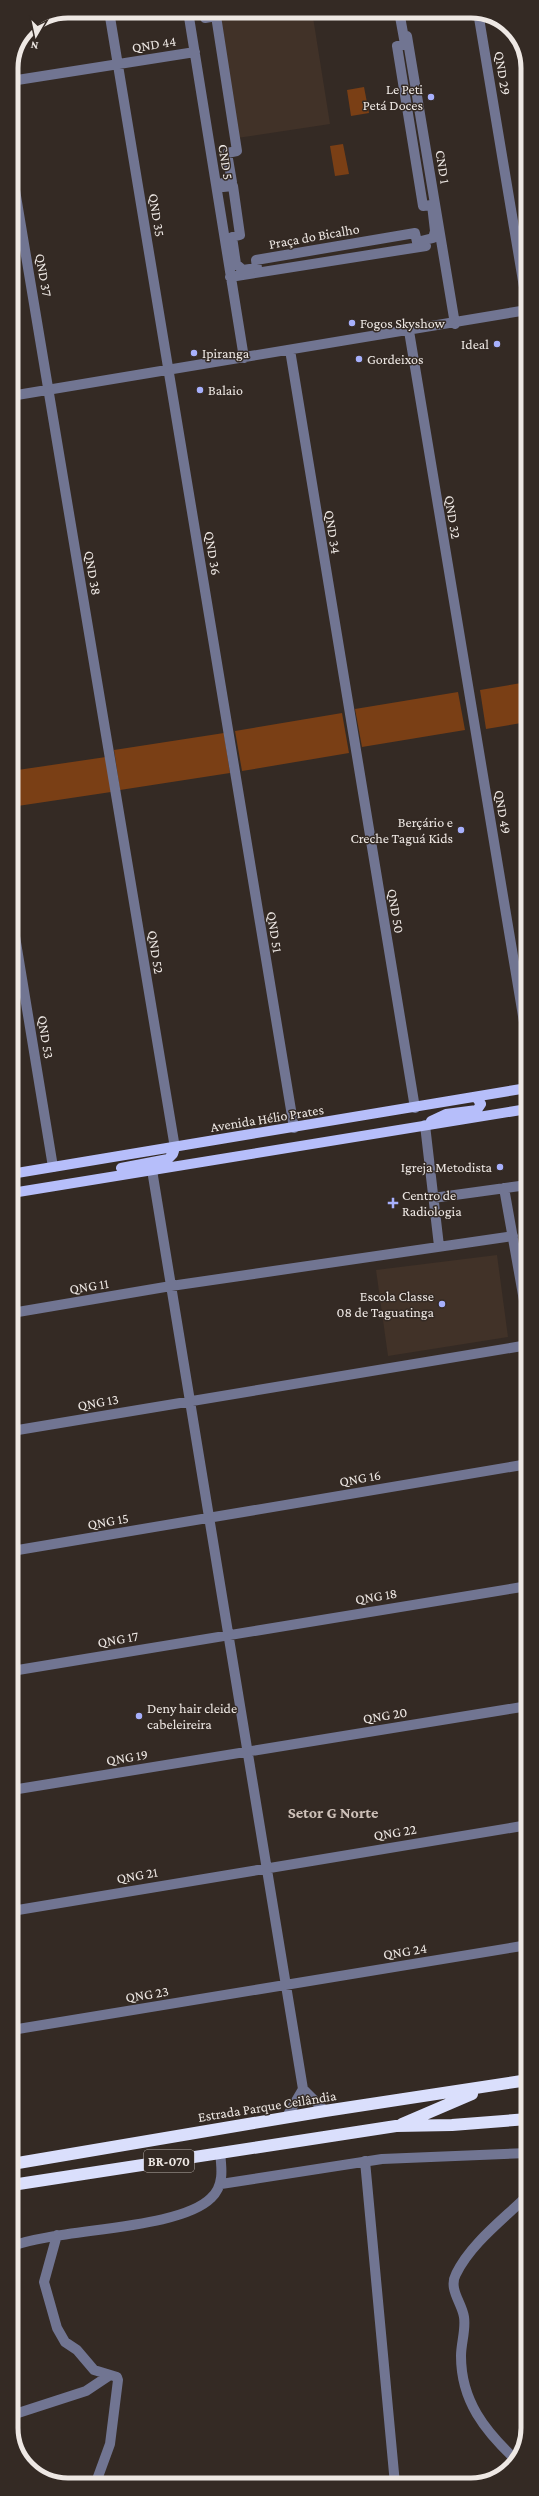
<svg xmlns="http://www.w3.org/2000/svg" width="539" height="2496" font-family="'Crimson Pro',serif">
<rect width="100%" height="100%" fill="#342a24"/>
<path fill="#413228" d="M261,11H312L330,124L237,138L218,18Z
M497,1255L508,1337L388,1356L376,1270Z"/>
<path fill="#7a3f15" d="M364,87L369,113L351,116L347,90Z
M343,144L349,174L335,176L330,146Z
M527,682V722L486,729L480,690Z
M458,692L465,730L362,747L355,709Z
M342,713L349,753L242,771L235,731Z
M224,733L230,773L120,790L114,750Z
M106,757L111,792L11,807V771Z"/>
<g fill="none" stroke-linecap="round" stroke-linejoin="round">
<path stroke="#717592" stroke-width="10" d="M109,11L294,1128
M188,11L244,358
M204,11L205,18L216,16L237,151L227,153L232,182L223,183V187L233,186L240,235L232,237L236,264L243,270L257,268L256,260L415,233L417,242L433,238L435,231L432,205L423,206L397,46L405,44L399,11
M478,12L527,305
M403,15L421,11
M407,36L455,324
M11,81L195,52
M11,166L175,1148
M230,277L426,246
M409,331L527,1040
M290,350L415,1108
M11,396L527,310
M11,912L53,1167
M425,1125L439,1246
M152,1170L303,2089L325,2111
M504,1188L528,1323
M433,1198L527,1185
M12,1313L171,1286L513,1236
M12,1431L528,1345
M12,1551L528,1464
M12,1671L528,1586
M12,1790L528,1706
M12,1911L528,1825
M12,2030L528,1945
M286,2118L303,2089
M365,2161L395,2484
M221,2184L382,2159L528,2153
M57,2235L44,2282L57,2328L65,2342L77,2350L94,2370L117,2377L118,2380L110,2444L95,2485
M12,2246C61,2228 179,2230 211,2198C224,2186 222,2169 220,2153
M12,2415L86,2391L110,2375
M516,2460C485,2431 461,2401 461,2356C461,2343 466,2330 464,2317C462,2303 448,2289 456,2274C471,2243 504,2219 528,2195"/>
<path stroke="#b6befa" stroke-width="10" d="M431,1121L446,1114L477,1110L481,1104L476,1097
M121,1168L168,1159L173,1154L175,1148
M11,1174L527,1088
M12,1193L527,1109"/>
<path stroke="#dadffc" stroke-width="12" d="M402,2124L472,2094
M12,2164L325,2111L528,2080
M12,2185L396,2126L452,2125L528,2119"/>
</g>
<g fill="#a7b0fc" stroke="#342a24" stroke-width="1.5">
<circle cx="431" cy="97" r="4"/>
<circle cx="352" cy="323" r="4"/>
<circle cx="497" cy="344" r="4"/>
<circle cx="194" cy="353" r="4"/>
<circle cx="359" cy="359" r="4"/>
<circle cx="200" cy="390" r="4"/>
<circle cx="461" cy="830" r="4"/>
<circle cx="500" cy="1167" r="4"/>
<path d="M391 1197h4v4h4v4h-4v4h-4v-4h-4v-4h4z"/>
<circle cx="442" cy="1304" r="4"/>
<circle cx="139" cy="1716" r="4"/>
</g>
<g text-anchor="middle" stroke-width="3" stroke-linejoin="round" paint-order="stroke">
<rect fill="#342a24" stroke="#b6afaa" stroke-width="1" x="144" y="2150" width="50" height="22" rx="3"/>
<g font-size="13" font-weight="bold" fill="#eee8e4">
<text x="169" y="2166">BR-070</text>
</g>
<g font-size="14" fill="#eee8e4" stroke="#342a24">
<text transform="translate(154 44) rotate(-9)" y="5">QND 44</text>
<text transform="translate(503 73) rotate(81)" y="5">QND 29</text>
<text transform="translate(226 162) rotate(81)" y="5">CND 5</text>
<text transform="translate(443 167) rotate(81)" y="5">CND 1</text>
<text transform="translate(157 215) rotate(81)" y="5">QND 35</text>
<text transform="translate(314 236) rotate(-10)" y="5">Praça do Bicalho</text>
<text transform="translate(44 275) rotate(80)" y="5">QND 37</text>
<text transform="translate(453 517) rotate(81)" y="5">QND 32</text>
<text transform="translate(333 532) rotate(81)" y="5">QND 34</text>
<text transform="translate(213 553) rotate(81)" y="5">QND 36</text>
<text transform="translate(93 573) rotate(80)" y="5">QND 38</text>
<text transform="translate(503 812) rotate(80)" y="5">QND 49</text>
<text transform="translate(396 911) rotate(80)" y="5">QND 50</text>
<text transform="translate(275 932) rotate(81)" y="5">QND 51</text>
<text transform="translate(156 952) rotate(81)" y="5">QND 52</text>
<text transform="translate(46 1037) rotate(81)" y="5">QND 53</text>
<text transform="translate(267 1118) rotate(-9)" y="5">Avenida Hélio Prates</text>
<text transform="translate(89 1286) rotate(-9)" y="5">QNG 11</text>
<text transform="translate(98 1402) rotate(-10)" y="5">QNG 13</text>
<text transform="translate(360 1478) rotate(-10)" y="5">QNG 16</text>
<text transform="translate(108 1521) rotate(-10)" y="5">QNG 15</text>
<text transform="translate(376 1596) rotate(-9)" y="5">QNG 18</text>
<text transform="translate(118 1639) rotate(-10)" y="5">QNG 17</text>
<text transform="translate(385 1715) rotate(-9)" y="5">QNG 20</text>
<text transform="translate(127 1757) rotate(-9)" y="5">QNG 19</text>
<text transform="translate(395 1832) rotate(-9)" y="5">QNG 22</text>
<text transform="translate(137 1875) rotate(-10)" y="5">QNG 21</text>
<text transform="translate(405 1951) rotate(-9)" y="5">QNG 24</text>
<text transform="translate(147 1994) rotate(-9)" y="5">QNG 23</text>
<text transform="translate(267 2106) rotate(-9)" y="5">Estrada Parque Ceilândia</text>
</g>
<g font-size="14" fill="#eee8e4" stroke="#342a24" text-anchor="start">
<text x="423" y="94" text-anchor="end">Le Peti<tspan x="423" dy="16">Petá Doces</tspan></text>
<text x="360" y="328">Fogos Skyshow</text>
<text x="489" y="349" text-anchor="end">Ideal</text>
<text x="202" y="358">Ipiranga</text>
<text x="367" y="364">Gordeixos</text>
<text x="208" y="395">Balaio</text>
<text x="453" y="827" text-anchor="end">Berçário e<tspan x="453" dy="16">Creche Taguá Kids</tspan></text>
<text x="492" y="1172" text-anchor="end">Igreja Metodista</text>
<text x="402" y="1200">Centro de<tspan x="402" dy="16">Radiologia</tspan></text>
<text x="434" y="1301" text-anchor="end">Escola Classe<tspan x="434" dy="16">08 de Taguatinga</tspan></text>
<text x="147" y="1713">Deny hair cleide<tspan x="147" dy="16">cabeleireira</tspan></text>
</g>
<g font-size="16" font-weight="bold" fill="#cdc0b8" stroke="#342a24">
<text x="333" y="1818">Setor G Norte</text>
</g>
</g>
<path d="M0 0H539V2496H0ZM68 18H471A50 50 0 0 1 521 68V2428A50 50 0 0 1 471 2478H68A50 50 0 0 1 18 2428V68A50 50 0 0 1 68 18Z" fill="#342a24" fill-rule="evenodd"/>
<path fill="none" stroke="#eee8e4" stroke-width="5" d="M68 18H471A50 50 0 0 1 521 68V2428A50 50 0 0 1 471 2478H68A50 50 0 0 1 18 2428V68A50 50 0 0 1 68 18Z"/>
<g transform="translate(36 36) rotate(189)" stroke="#342a24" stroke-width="3" paint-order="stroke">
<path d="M0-3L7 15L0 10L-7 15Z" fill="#eee8e4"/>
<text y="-6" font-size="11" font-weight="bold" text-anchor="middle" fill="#eee8e4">N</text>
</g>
</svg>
